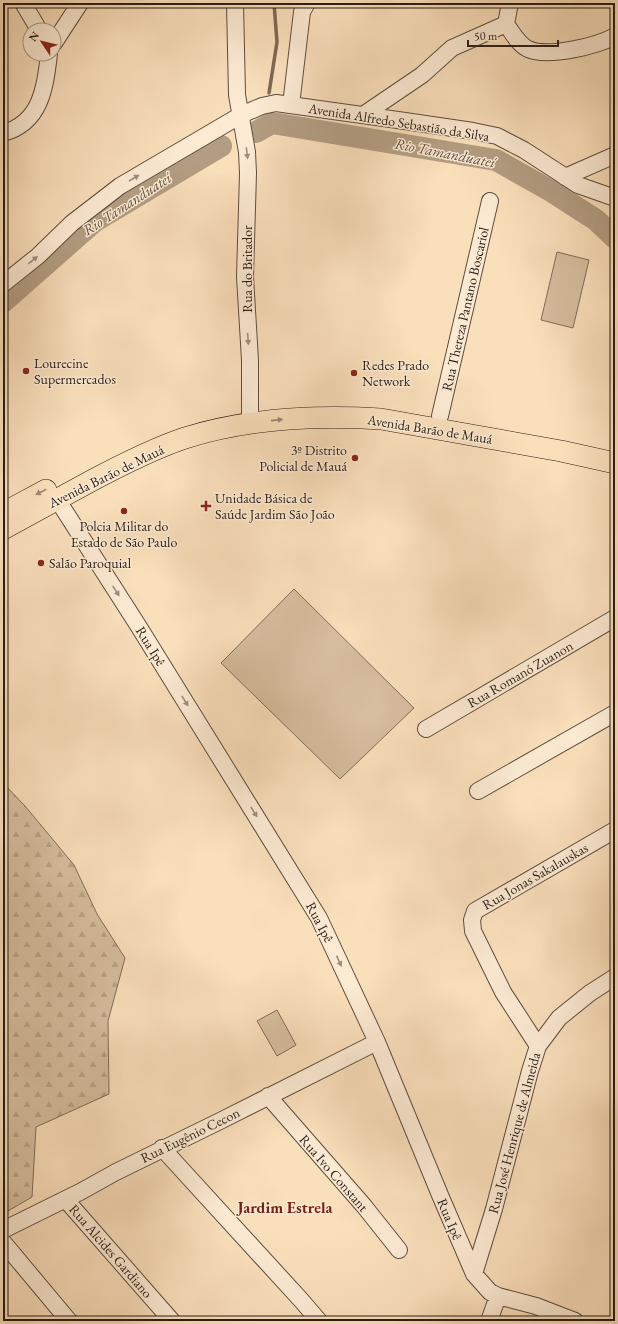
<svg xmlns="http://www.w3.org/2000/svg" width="618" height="1324" font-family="'EB Garamond',serif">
<defs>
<pattern id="forest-firs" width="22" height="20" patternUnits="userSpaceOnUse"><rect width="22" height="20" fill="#d7be9f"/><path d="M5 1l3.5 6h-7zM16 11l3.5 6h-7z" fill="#b9a388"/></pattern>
</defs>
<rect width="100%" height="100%" fill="#fadfbb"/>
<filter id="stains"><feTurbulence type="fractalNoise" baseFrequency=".005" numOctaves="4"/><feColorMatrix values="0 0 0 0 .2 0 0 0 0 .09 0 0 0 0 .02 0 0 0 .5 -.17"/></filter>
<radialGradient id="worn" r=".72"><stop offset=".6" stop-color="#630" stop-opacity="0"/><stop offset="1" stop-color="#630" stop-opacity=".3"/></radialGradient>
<path fill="url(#forest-firs)" stroke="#806d5a" d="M3,783L25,806L74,865L97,914L125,958L108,1021L109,1094L36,1127L32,1197L3,1214Z"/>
<path fill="#d7be9f" stroke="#806d5a" d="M557,252L589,260L573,328L541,320Z
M294,589L414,708L340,779L221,663Z
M277,1010L296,1045L277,1056L257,1021Z"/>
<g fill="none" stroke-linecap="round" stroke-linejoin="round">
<path stroke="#7c6956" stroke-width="3.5" d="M269,93L277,42L274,3"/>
<path stroke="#b39d82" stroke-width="22" d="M256,132L272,123L496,160L551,191L596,220L615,238
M3,302L95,221L221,146"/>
<g stroke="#5e4d3e" stroke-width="18">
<path id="minor" d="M23,3L39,30
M235,3L237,95L247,152L248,173L245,277L250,360V423
M506,24C512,32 518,44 528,49C548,58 597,46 615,36
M506,24L510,3
M54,43L80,3
M291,105L302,12L307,3
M363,115L422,75L452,48L506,24
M3,133C41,123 45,88 49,54
M565,177L615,155
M3,284L38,256L72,223L120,186L241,115L262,106L276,103L405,121L473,131L497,136L524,150L578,185L615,198
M440,416L490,201
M57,499L139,627L319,918L377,1042L440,1195L474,1274L490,1292L498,1296L536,1306L575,1321
M426,729L615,618
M478,791L615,713
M538,1046L503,992L473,931L472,920L475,911L615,830
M268,1096L364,1206L399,1250
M162,1148L301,1300L319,1321
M66,1200L172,1321
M3,1230L80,1192L116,1172L220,1121L377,1042
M3,1242L69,1321
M474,1274L494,1209L530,1071L538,1046L559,1018L590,993L615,977
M489,1321L498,1296"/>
</g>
<g stroke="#2a1c14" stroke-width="22">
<path id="major" d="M3,513L46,490
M3,529C32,513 62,497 91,481C121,465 152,449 185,438C248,418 315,415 381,419L561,451L615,463"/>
</g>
<use href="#minor" stroke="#fcead3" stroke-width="16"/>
<use href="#major" stroke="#fadfbb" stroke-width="21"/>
</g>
<defs><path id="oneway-solid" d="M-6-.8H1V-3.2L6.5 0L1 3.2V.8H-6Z"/></defs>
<g fill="#9e8d7d">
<use href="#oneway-solid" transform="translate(247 153) rotate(83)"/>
<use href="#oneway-solid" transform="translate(134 178) rotate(-31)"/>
<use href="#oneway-solid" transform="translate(33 260) rotate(-39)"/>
<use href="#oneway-solid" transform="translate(248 339) rotate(86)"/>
<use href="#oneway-solid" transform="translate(116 591) rotate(57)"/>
<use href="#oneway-solid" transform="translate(185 701) rotate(58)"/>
<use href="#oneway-solid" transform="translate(254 812) rotate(58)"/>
<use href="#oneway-solid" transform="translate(339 961) rotate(65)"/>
</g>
<g fill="#9c8770">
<use href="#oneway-solid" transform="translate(277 420) rotate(-6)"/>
<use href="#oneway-solid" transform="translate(41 492) rotate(153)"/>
</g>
<g fill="#8f2418" stroke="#fcead3" stroke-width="1.5">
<circle cx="26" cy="371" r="4"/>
<circle cx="354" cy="373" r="4"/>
<circle cx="355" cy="458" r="4"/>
<path d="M204 500h4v4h4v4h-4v4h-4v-4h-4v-4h4z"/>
<circle cx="124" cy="511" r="4"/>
<circle cx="41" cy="563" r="4"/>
</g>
<g text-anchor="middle" stroke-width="3" stroke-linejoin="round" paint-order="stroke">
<g font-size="14" fill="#2a1c14" stroke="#fcead3">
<text transform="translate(399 122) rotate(9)" y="5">Avenida Alfredo Sebastião da Silva</text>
<text transform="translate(247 269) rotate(-90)" y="5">Rua do Britador</text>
<text transform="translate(465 309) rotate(-77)" y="5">Rua Thereza Pantano Boscariol</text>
<text transform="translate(430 429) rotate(9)" y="5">Avenida Barão de Mauá</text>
<text transform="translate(106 476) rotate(-26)" y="5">Avenida Barão de Mauá</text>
<text transform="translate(151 646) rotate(58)" y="5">Rua Ipê</text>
<text transform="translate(520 674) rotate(-30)" y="5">Rua Romanó Zuanon</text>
<text transform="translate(535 876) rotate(-30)" y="5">Rua Jonas Sakalauskas</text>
<text transform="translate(320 922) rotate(62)" y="5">Rua Ipê</text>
<text transform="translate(514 1133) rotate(-75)" y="5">Rua José Henrique de Almeida</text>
<text transform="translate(190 1135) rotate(-26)" y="5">Rua Eugênio Cecon</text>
<text transform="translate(334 1173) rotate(49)" y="5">Rua Ivo Constant</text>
<text transform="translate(450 1219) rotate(67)" y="5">Rua Ipê</text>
<text transform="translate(111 1251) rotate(49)" y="5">Rua Alcides Gardiano</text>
</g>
<g font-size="14" fill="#2a1c14" stroke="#fcead3" text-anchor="start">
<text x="34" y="368">Lourecine<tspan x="34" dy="16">Supermercados</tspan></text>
<text x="362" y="370">Redes Prado<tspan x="362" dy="16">Network</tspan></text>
<text x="347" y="455" text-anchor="end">3º Distrito<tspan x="347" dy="16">Policial de Mauá</tspan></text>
<text x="215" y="503">Unidade Básica de<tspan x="215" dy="16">Saúde Jardim São João</tspan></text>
<text x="124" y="531" text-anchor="middle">Polcia Militar do<tspan x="124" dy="16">Estado de São Paulo</tspan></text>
<text x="49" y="568">Salão Paroquial</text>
</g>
<g font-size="15" font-style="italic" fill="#615040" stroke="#fcead3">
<text transform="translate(445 153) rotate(11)" y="5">Rio Tamanduateí</text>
<text transform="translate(127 204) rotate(-33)" y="5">Rio Tamanduateí</text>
</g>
<g font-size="16" font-weight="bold" fill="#7a1f14" stroke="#fcead3">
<text x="285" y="1213">Jardim Estrela</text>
</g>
</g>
<rect width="618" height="1324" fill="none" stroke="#fadfbb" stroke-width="16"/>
<rect x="4" y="4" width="610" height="1316" fill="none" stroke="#2a1c14" stroke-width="2"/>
<rect x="8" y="8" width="602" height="1308" fill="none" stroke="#2a1c14"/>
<g transform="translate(42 42) rotate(305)"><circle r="19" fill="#fcead3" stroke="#a89887"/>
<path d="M0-3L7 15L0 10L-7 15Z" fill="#8f2418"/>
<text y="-6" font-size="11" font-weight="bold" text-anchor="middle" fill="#2a1c14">N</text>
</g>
<path d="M468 40v6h90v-6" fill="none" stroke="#2a1c14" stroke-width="2"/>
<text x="474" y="40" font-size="12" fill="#2a1c14" stroke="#fcead3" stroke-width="3" paint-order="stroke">50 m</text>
<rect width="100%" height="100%" filter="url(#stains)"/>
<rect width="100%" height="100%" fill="url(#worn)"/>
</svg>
